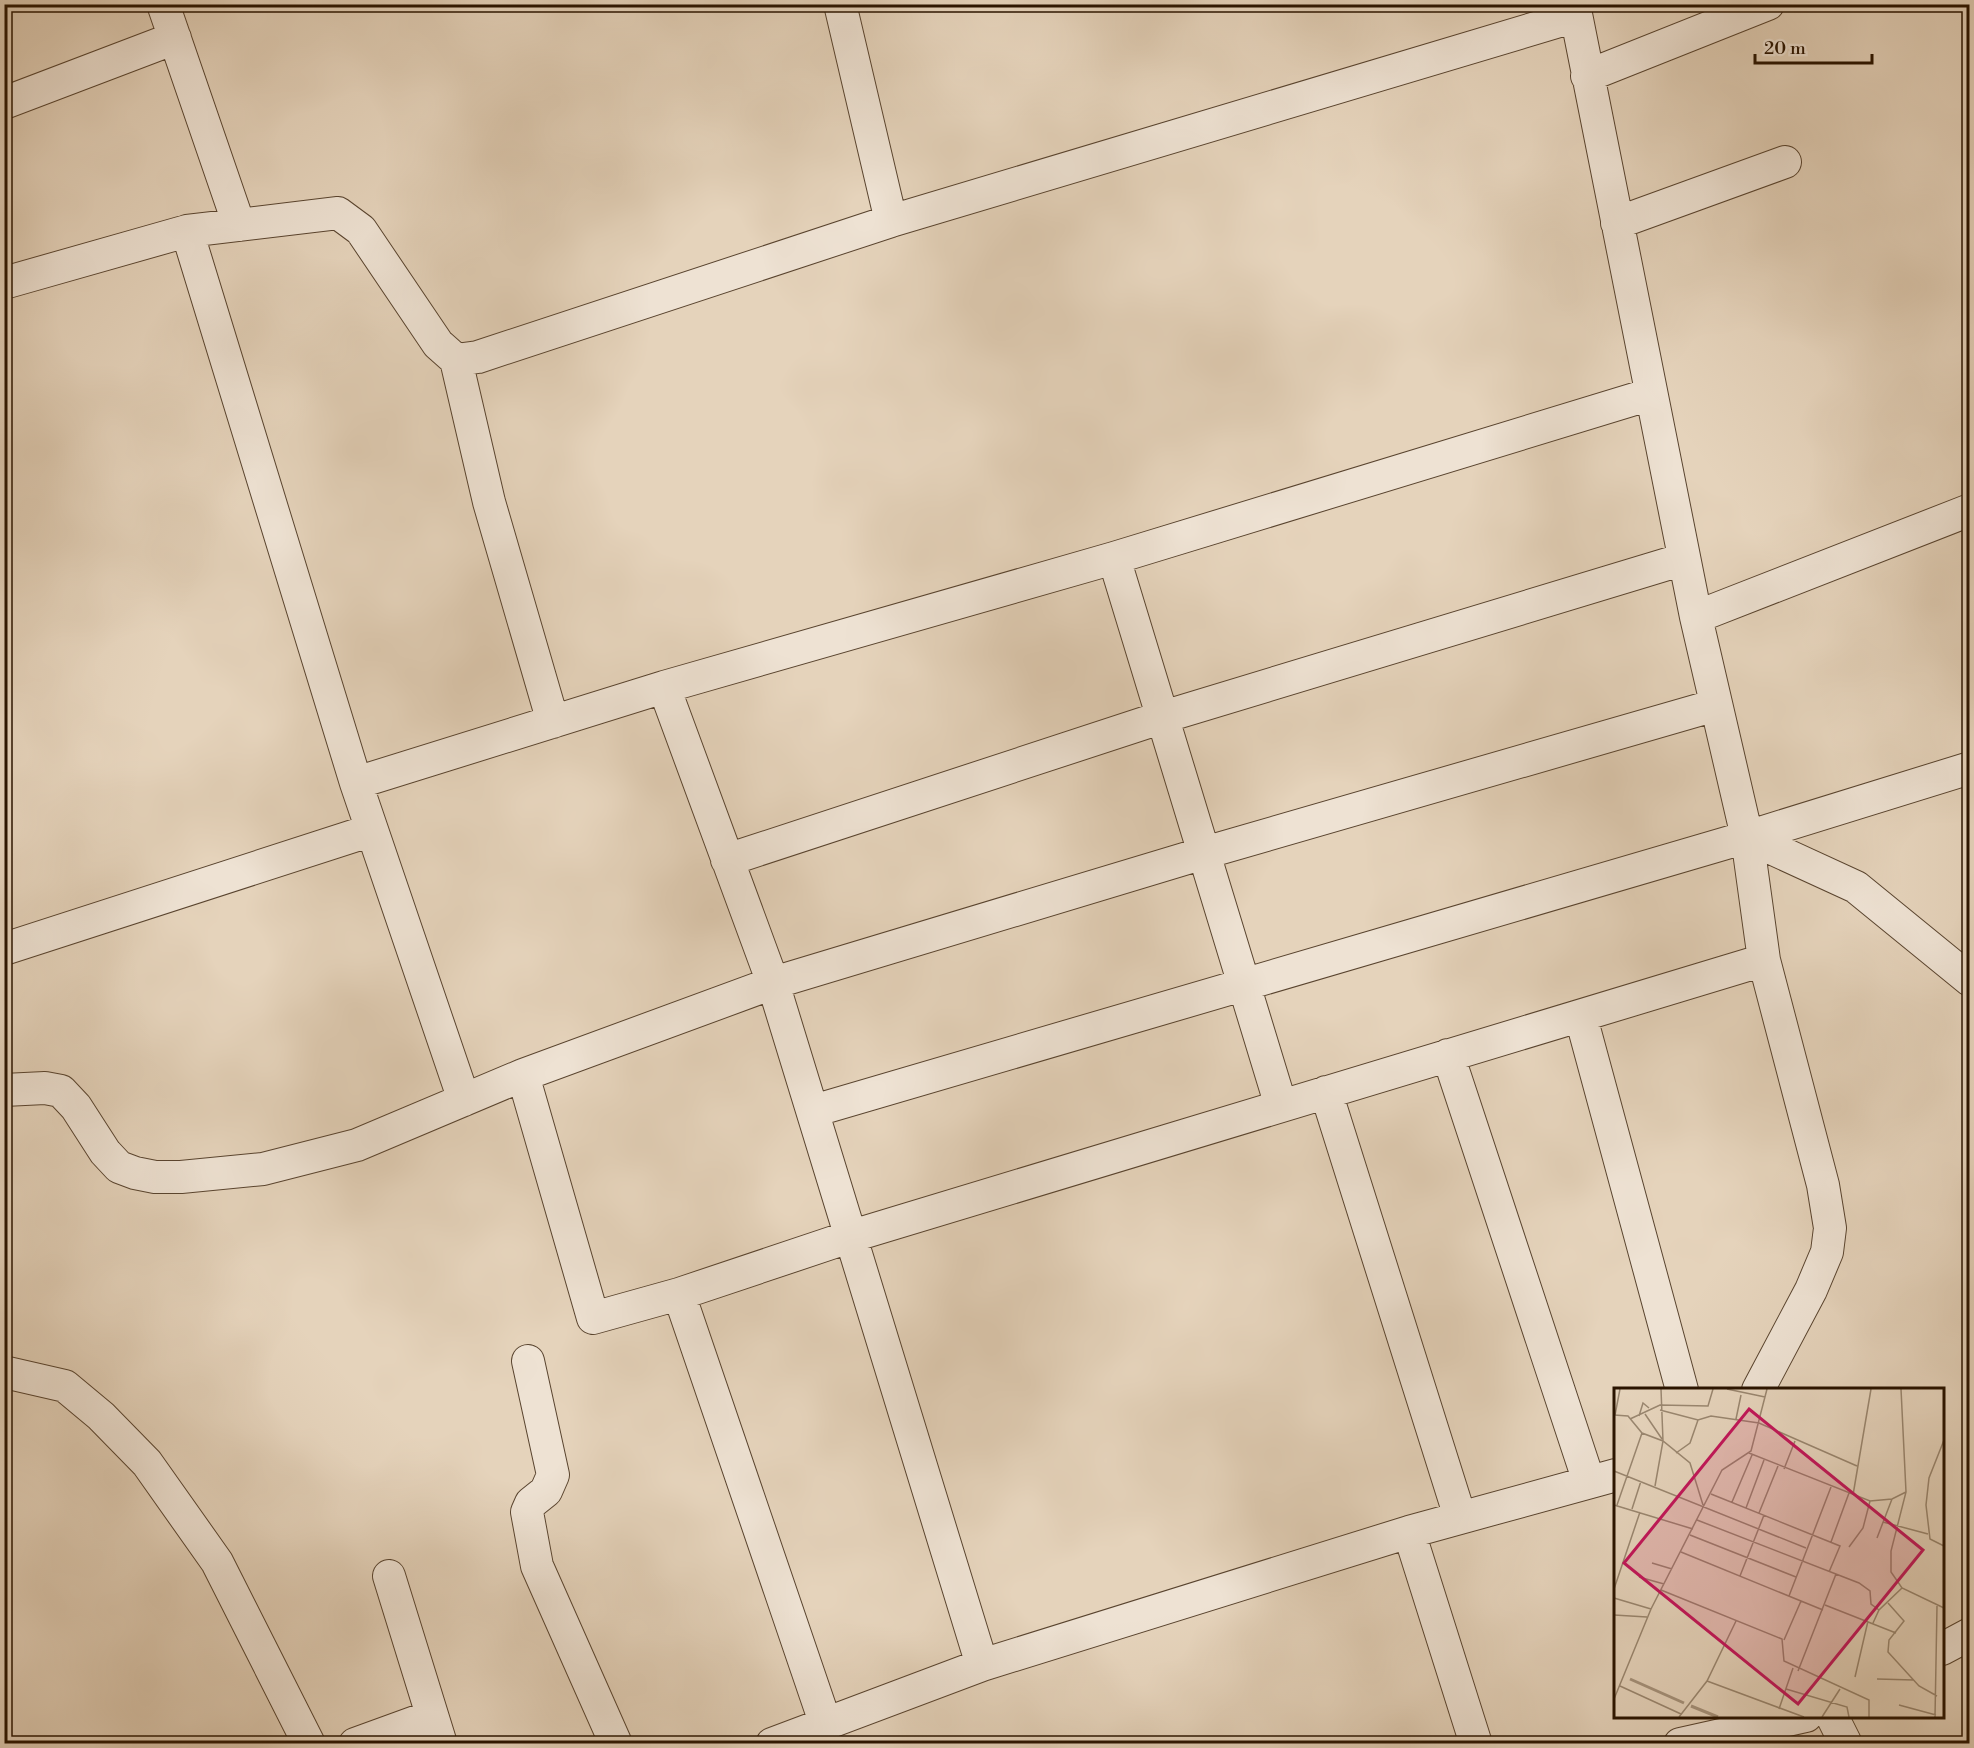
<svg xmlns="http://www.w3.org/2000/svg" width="1974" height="1748" font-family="'Libre Bodoni',serif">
<rect width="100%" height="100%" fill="#e5d3bb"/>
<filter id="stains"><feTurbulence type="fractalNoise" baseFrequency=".00333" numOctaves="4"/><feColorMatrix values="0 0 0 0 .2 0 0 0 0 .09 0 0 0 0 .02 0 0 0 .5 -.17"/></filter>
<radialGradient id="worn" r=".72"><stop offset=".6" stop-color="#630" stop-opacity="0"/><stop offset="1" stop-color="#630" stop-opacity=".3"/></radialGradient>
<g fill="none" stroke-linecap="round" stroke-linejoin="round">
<g stroke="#59442f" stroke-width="34">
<path id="street" d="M163,4L239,225
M840,4L891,221
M1574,4L1696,617L1747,837L1764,960L1823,1185L1830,1228L1827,1252L1811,1290L1758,1390
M1587,76L1768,4
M4,103L175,38
M1617,223L1785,162
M187,231L356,783L464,1100
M4,283L187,231L338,213L361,230L438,344L456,360L478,357L891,221L1576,16
M456,360L489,502L553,722
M1114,558L1281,1106
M1696,617L1970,510
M664,687L773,983L982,1665
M356,783L664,687L1114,558L1651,394
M1747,837L1856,887L1970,980
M727,860L1163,717L1684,559
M4,949L372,830
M1581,1017L1682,1390
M1448,1055L1589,1482
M523,1075L593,1318L679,1294L852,1236L1764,960
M4,1090L45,1088L61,1091L76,1107L105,1152L119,1167L135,1173L155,1177H181L263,1169L357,1145L523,1075L773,983L1204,853L1716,705
M1326,1092L1460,1517
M813,1111L1747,837L1970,768
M679,1294L826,1725
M528,1361L553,1475L546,1491L531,1503L527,1512L537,1566L616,1744
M4,1372L65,1386L101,1416L147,1463L217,1562L309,1744
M1409,1532L1476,1744
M389,1576L441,1744
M1942,1649L1970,1634
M1832,1716L1846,1744
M355,1744L432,1716
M772,1744L982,1665L1409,1532L1616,1475
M1680,1744L1806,1716"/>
</g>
<use href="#street" stroke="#eee2d3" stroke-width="32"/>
</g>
<g transform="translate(1614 1388)">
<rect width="330" height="330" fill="#e5d3bb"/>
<path fill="none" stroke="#a5927b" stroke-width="3" d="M16,291L70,315M77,318L104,329"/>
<path fill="none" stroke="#9a8770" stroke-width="1.5" d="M113,1L151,9M287,1L292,104L277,163V184L288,200L330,220M46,22L84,32L97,28L145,35L243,78M31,26L48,51M0,27L14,28L28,45L49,53L76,75L89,117M1,27L6,1M25,28L29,15L35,20M16,31L46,17L94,18L99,1M122,31L127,7M330,52L315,90L312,117L316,151L330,158M62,65L76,55L84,32M135,65L256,113L278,111L292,104M170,81L181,53M0,83L192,160M41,98L49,53L47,1M97,106L226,158L215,184M239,107L257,1M118,114L138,67M0,117L79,141M3,117L28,45M132,120L150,72M18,121L27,93M145,125L164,78M83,132L245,195L256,203L257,216L265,222M269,134L314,146M76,147L182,189M263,150L278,111M217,154L235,105M235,159L249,140L256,113M67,164L209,222M38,175L58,181M126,188L150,127M25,189L50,196M0,201L26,124M47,202L168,251L170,273L255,312V329M175,208L217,99M0,210L37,221M274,215L290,233L275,252L274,264L305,298L323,308M211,217L282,245M0,227L33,229M259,235L265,222L288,200M170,252L187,213M184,283L222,186M241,289L254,233M263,291L300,292M93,293L190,329M6,298L67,326M172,301L233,319L235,329M0,311L37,221L108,82L137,63L153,1M285,317L322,327M165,321L179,280M65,329L93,293L122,233M208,329L226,301M321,329L323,218"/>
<path fill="#c2185b" fill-opacity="0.15" stroke="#c2185b" stroke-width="3" d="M135,21L309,162L184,316L10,175Z"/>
<rect width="330" height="330" fill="none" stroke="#2a1400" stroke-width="3"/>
</g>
<rect width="1974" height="1748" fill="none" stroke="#e5d3bb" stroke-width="24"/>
<rect x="6" y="6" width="1962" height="1736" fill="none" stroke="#2a1400" stroke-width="3"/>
<rect x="12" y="12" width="1950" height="1724" fill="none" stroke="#2a1400" stroke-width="1.5"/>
<path d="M1755 54v9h117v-9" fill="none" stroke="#2a1400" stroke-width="3"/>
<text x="1764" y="54" font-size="18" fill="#2a1400" stroke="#eee2d3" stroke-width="4.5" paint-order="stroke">20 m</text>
<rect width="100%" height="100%" filter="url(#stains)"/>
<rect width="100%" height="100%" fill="url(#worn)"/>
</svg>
